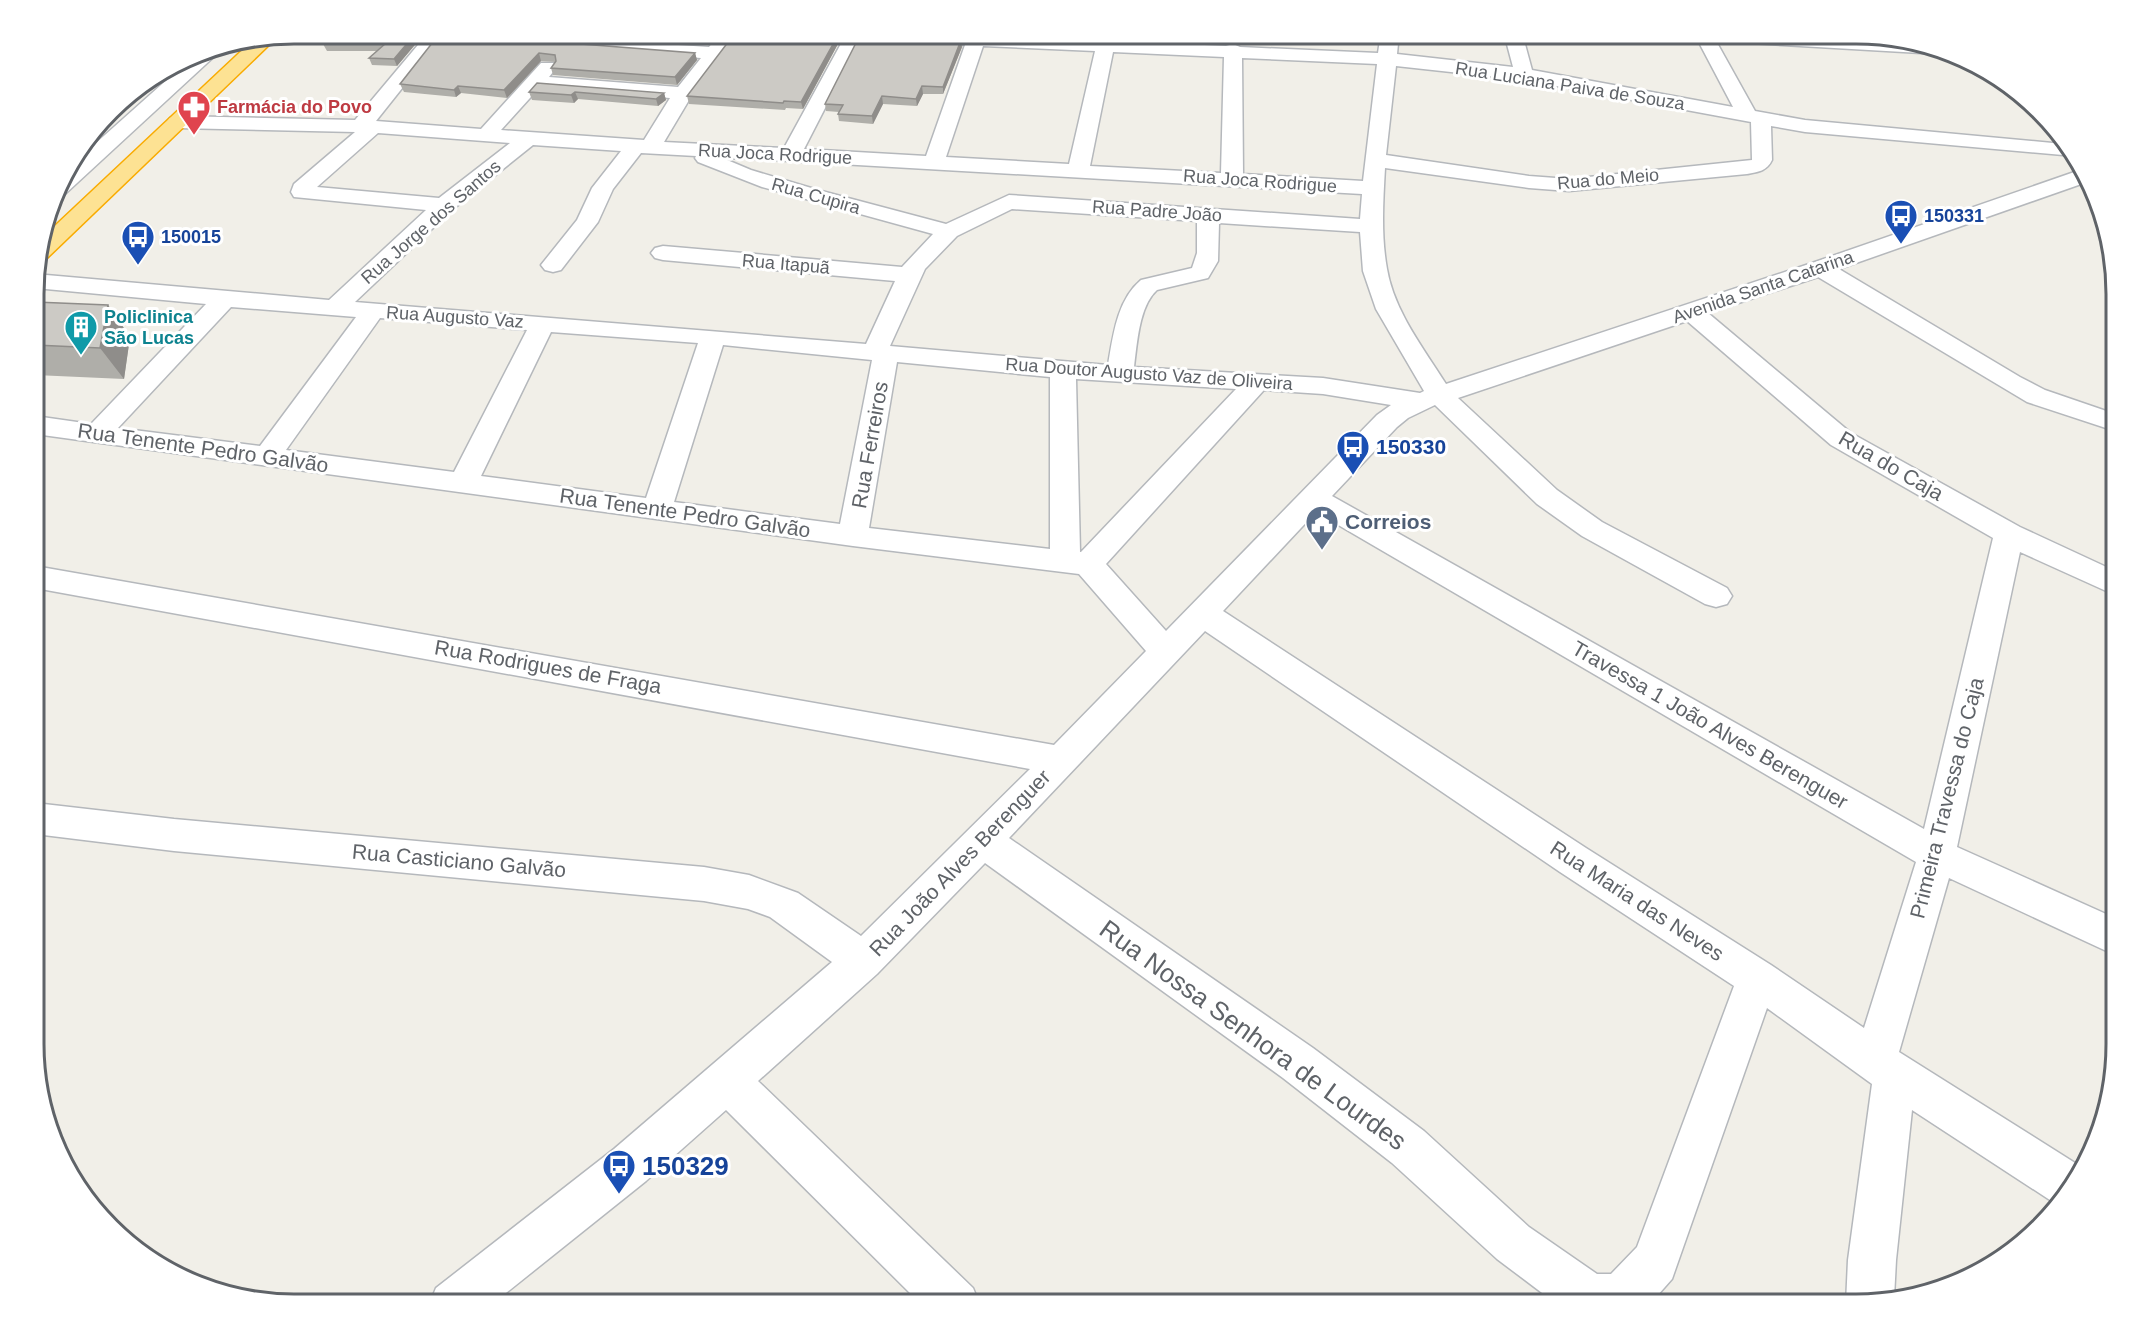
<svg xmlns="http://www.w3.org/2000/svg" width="2149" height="1338" font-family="Arial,sans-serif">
<rect width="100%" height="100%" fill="#f1efe8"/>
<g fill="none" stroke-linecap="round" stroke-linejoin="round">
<g stroke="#b5b8bc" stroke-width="3">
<path id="minor" d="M428,33H446L376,121L481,129L541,63H555L557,67L549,77L678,87L701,58L570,48L564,47L561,43L564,39L570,38L709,47L721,33H739L692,95L664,142L784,148L843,40L810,37L807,33H935L1226,46L1233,44L1240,47L1378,53L1381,33H1399L1397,54L1513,67L1504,33H1522L1532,70L1733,107L1694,33H1761L1925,43L1945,52L1938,54L1716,41L1755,111L1805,120L2063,144L2074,156L1805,132L1771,126L1772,160C1767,171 1758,172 1747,174L1569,191L1529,188L1385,168C1383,202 1381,236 1387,269C1394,311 1424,349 1446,384L1812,263L2083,169L2087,182L1839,269L2020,377L2045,390L2115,414V431L2027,402L1818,277L1708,313L1851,433L2020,527L2115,571V595L2020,552L1957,847L2115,918V955L1949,878L1899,1052L2083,1168L2072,1189L2056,1204L1912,1110L1896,1260L1894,1298L1872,1304H1846L1848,1260L1872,1084L1767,1008L1672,1279L1649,1305H1558L1497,1259L1392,1163L1283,1078L985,863L877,974L758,1081L973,1288L980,1305H922L726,1110L646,1181L491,1305H429L436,1288L614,1149L832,962L770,917L748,909L704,901L174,851L35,834V803L174,819L704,867L749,875L798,893L861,936L1030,769L35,588V566L1054,745L1146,651L1079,574L853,546L35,434V416L91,424L206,304L35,288V274L329,300L426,210L294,197L291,192L294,184L355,132L177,128L170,126L167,122L170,118L177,116L355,120ZM860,40L965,45L926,156L804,149ZM983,46L1095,51L1069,164L946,157ZM1113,52L1224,57L1221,173L1090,166ZM1242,58L1377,64L1363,181L1243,174ZM1396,66L1524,80L1751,122L1752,160L1569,179L1529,176L1386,155ZM539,88L670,98L644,140L501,130ZM378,133L510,143L439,198L317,187ZM533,145L621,151L592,188L577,220L541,265L545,270L553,272L561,270L598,222L613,189L641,153L696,156L695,158L698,162L762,187L933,234L902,267L663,246L655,248L651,253L655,258L663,260L895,281L866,344L355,302L452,210ZM720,157L1362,194L1360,219L1009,195L946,224L818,190L751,170ZM1012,209L1197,221V253L1192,268L1141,280C1117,300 1113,336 1108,365L890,346L925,269L957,236ZM1219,223L1360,232L1363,271L1376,309L1424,391L1420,393L1323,378L1134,367C1137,344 1139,306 1157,290L1208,278L1218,261ZM231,307L356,317L260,446L118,428ZM380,318L527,330L454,472L286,450ZM1687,321L1831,445L1993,538L1924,829L1332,496L1397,427L1408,418L1435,405L1537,504L1582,536L1705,604L1716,607L1727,604L1732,596L1727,588L1602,522L1557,490L1458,398ZM551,332L698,343L646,498L481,476ZM723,345L872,360L840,524L674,502ZM897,362L1050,377V549L869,528ZM1076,379L1236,389L1081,552H1080ZM1264,390L1323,394L1391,405L1377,415L1166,631L1106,564ZM1316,512L1916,862L1864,1028L1771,965L1586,848L1223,611ZM1205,631L1560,872L1734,986L1637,1247L1611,1274H1597L1529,1227L1424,1131L1313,1048L1009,838Z
M220,48L218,53L64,195L55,196L60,178L68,168L198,52Z"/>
</g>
<g stroke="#f9ab00" stroke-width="3">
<path id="highway" d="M273,37L271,43L45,260L35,262L42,238L252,41Z"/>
</g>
<use href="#minor" fill="#fff" fill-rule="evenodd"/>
<use href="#highway" fill="#fde293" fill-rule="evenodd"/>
</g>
<path fill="#afaea9" d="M425,33L397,66L372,65L369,58L378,51H327L323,44Z
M440,33H719L708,45L570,36L564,37L560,41L568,43L695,53L697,60L677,85L553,75L551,68L556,62L541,61L507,98L461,93L456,97L404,92L400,84Z
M986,33H1024V35Z
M839,42L803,109L786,108L785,110L689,104L687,96Z
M962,47L943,94H923L917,106L883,104L873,124L839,121L838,114L839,112L826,111L825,104Z
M537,83L664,93L666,100L658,106L578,99L574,103L532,100L529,92Z
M35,302L108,305L130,337L124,379L35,375Z"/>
<path fill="#8f8d8a" d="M416,33H425L397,66L394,59Z
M558,33H569L570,36L564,37L559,42L557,34Z
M711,33H719L708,45L706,37Z
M838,35L839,42L803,109L801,102Z
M961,40L962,47L943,94V87Z
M539,53L541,61L507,98L504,90Z
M695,53L697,60L677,85L675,77Z
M458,86L461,93L456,97L454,90Z
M922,86L923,94L917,106L916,99Z
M575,92L578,99L574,103L571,95Z
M664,93L666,100L658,106L656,99Z
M882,96L883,104L873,124L872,116Z
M108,305L130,337L124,379L100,348Z"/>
<path fill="#cccac5" stroke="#8f8d8a" stroke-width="1.5" d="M335,33H416L394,59L369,58L386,43L323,44Z
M440,33H558L557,34L560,41L568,43L695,53L675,77L551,68L556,61L555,55L539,53L504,90L458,86L454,90L400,84Z
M637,33H711L706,37Z
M735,33H819L838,35L801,102L784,101L783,103L687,96Z
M860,35L961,40L943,87L922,86L916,99L882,96L872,116L838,114L843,105L825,104Z
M537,83L664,93L656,99L575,92L571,95L529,92Z
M35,302L108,305L100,348L35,345Z"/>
<defs>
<g id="pharmacy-pin" transform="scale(1.725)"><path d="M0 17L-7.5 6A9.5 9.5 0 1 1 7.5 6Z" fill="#e0444e" stroke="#fff"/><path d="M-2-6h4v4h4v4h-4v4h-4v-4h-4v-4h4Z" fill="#fff"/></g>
<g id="bus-pin" transform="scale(1.725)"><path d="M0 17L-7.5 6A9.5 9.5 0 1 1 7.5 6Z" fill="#1a4fb4" stroke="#fff"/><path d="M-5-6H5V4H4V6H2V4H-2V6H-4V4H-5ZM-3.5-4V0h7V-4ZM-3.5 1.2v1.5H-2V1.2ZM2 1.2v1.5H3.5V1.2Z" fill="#fff"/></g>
<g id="building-pin" transform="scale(1.725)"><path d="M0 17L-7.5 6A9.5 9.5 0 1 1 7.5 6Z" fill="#0f9aa8" stroke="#fff"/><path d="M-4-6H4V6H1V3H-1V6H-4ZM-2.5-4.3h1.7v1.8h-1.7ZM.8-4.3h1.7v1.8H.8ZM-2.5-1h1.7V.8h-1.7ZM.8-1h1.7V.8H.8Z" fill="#fff"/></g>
<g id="civic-pin" transform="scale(1.725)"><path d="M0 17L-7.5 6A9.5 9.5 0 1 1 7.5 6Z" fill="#5c6f8a" stroke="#fff"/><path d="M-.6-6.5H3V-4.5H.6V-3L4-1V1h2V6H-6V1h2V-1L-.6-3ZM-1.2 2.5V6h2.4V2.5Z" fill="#fff"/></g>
</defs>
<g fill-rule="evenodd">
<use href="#pharmacy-pin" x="194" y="107"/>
<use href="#bus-pin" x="1901" y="216"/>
<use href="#bus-pin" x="138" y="237"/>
<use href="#building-pin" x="81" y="327"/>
<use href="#bus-pin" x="1353" y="447"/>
<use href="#civic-pin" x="1322" y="522"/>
<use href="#bus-pin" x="619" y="1166"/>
</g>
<g text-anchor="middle" stroke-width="6" stroke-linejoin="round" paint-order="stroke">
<g font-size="18" fill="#5f6368" stroke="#fff">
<text transform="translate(1570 86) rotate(9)" y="6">Rua Luciana Paiva de Souza</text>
<text transform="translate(775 154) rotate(3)" y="6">Rua Joca Rodrigue</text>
<text transform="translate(1608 179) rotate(-5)" y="6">Rua do Meio</text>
<text transform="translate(1260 181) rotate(4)" y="6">Rua Joca Rodrigue</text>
<text transform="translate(816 196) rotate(16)" y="6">Rua Cupira</text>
<text transform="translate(1157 211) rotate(4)" y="6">Rua Padre João</text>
<text transform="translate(431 222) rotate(-41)" y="6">Rua Jorge dos Santos</text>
<text transform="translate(786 264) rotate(5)" y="6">Rua Itapuã</text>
<text transform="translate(1763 287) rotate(-19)" y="6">Avenida Santa Catarina</text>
<text transform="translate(455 317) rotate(4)" y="6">Rua Augusto Vaz</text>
<text transform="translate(1149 374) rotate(4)" y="6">Rua Doutor Augusto Vaz de Oliveira</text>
</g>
<g font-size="18" font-weight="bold" fill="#be3a42" stroke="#fff" text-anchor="start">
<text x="217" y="113">Farmácia do Povo</text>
</g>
<g font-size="18" font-weight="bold" fill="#164399" stroke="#fff" text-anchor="start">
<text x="1924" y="222">150331</text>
<text x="161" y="243">150015</text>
</g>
<g font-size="18" font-weight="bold" fill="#0d838f" stroke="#fff" text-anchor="start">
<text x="104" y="323">Policlinica<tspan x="104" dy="21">São Lucas</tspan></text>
</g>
<g font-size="21" fill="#5f6368" stroke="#fff">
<text transform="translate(870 445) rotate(-80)" y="7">Rua Ferreiros</text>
<text transform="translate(203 448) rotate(8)" y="7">Rua Tenente Pedro Galvão</text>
<text transform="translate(1891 466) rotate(30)" y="7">Rua do Caja</text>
<text transform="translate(685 513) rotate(8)" y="7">Rua Tenente Pedro Galvão</text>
<text transform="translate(548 667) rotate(10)" y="7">Rua Rodrigues de Fraga</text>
<text transform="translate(1710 725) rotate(30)" y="7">Travessa 1 João Alves Berenguer</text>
<text transform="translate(1947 798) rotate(-76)" y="7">Primeira Travessa do Caja</text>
<text transform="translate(459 861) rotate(5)" y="7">Rua Casticiano Galvão</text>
<text transform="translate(960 863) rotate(-46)" y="7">Rua João Alves Berenguer</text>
<text transform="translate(1637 901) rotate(33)" y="7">Rua Maria das Neves</text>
</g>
<g font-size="21" font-weight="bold" fill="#164399" stroke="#fff" text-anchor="start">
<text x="1376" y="454">150330</text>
</g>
<g font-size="21" font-weight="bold" fill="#4e5e75" stroke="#fff" text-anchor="start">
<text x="1345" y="529">Correios</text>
</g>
<g font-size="26" fill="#5f6368" stroke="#fff">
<text transform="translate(1253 1035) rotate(36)" y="9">Rua Nossa Senhora de Lourdes</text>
</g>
<g font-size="26" font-weight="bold" fill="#164399" stroke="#fff" text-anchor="start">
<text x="642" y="1175">150329</text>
</g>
</g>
<path d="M0 0H2149V1338H0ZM294 44H1856A250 250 0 0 1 2106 294V1044A250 250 0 0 1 1856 1294H294A250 250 0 0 1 44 1044V294A250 250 0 0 1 294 44Z" fill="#fff" fill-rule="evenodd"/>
<path fill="none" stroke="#5f6368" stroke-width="3" d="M294 44H1856A250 250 0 0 1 2106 294V1044A250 250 0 0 1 1856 1294H294A250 250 0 0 1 44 1044V294A250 250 0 0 1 294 44Z"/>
</svg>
